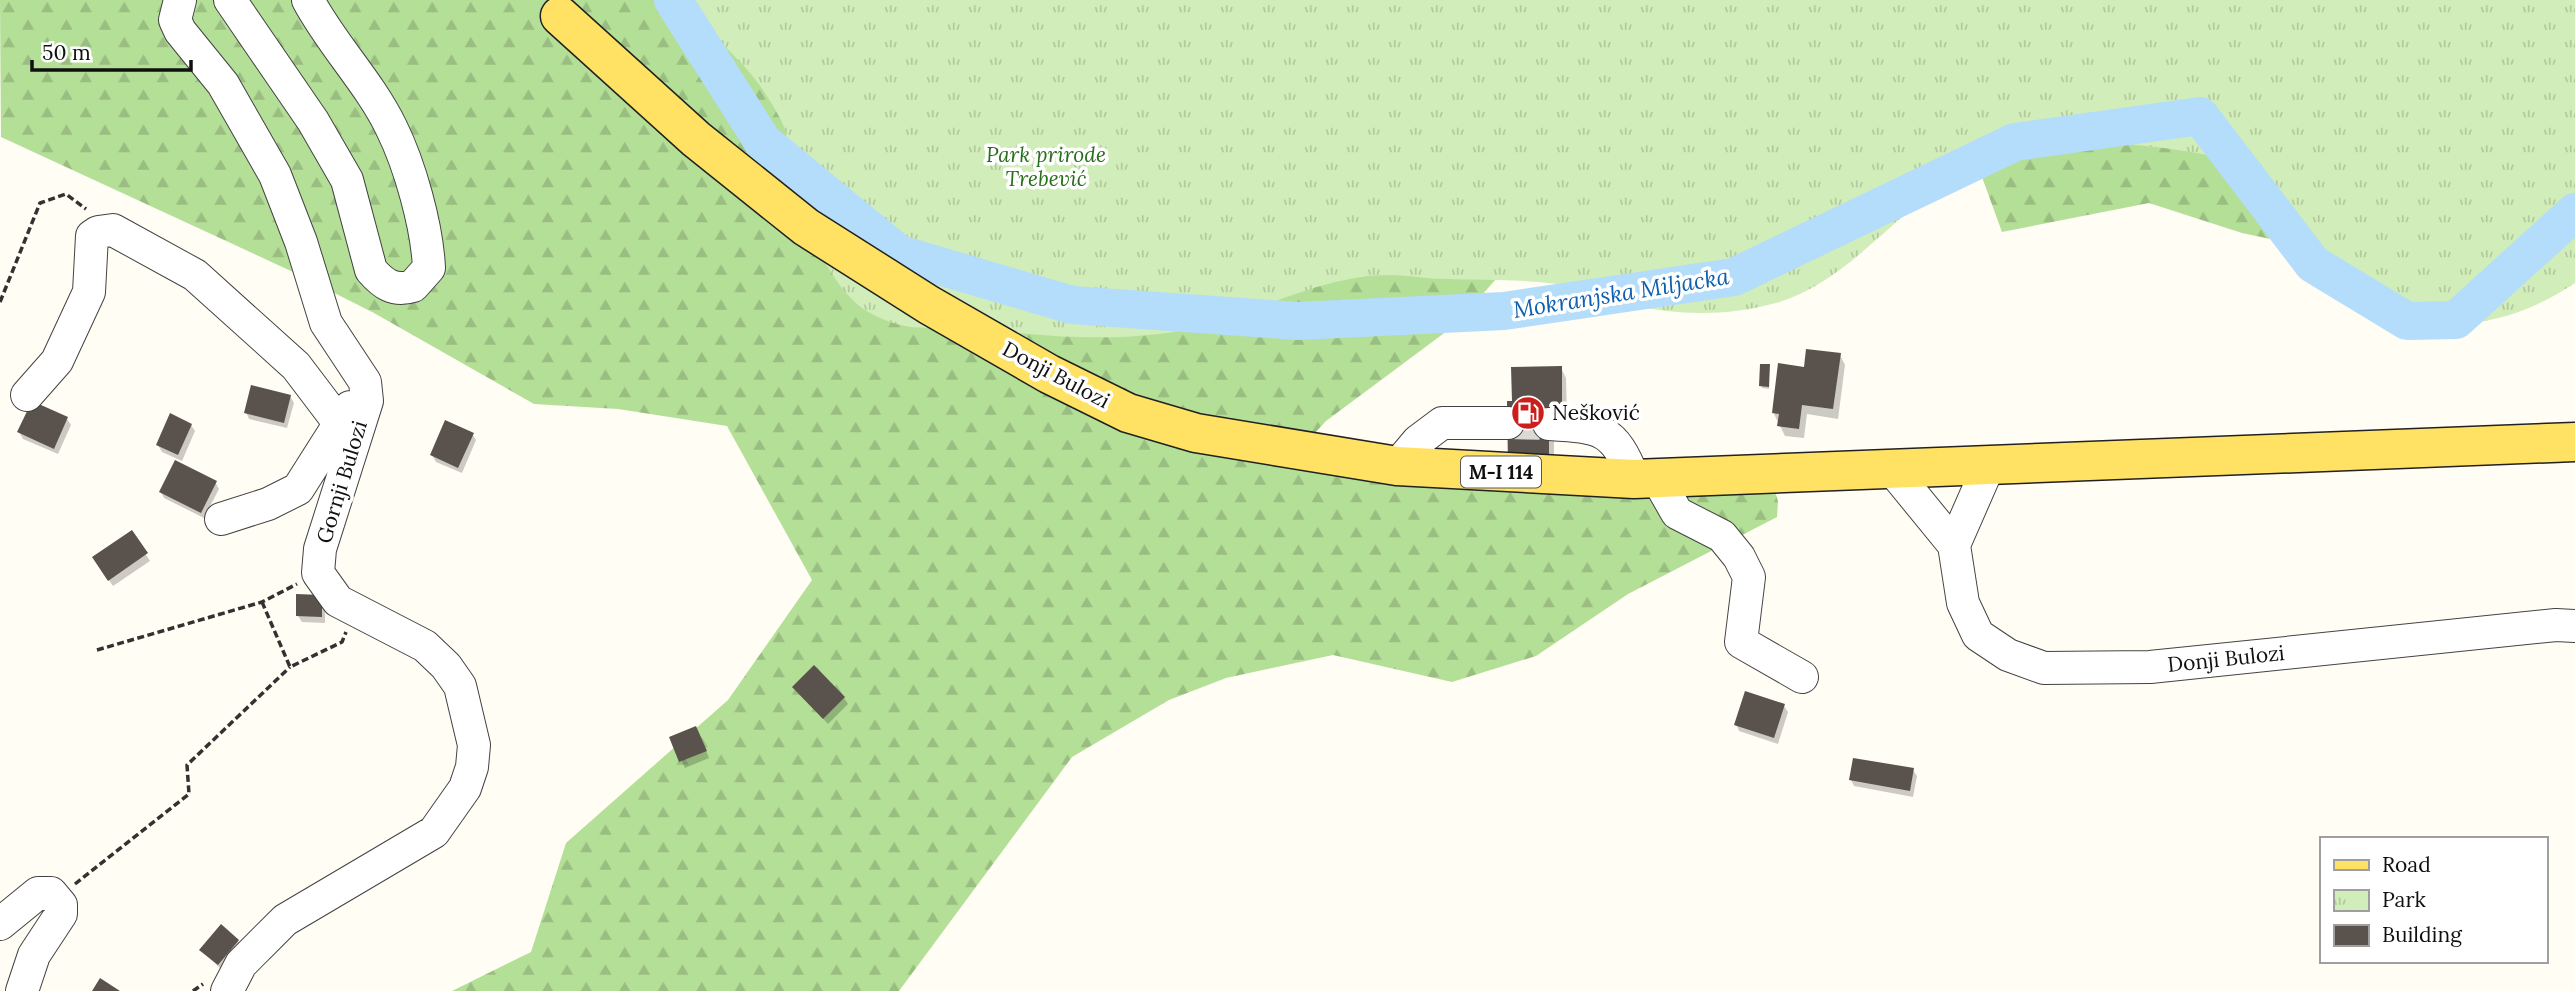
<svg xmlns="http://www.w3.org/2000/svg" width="2575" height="991" font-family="Lora,serif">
<defs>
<pattern id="forest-firs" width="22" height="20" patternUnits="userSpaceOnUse" patternTransform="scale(1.75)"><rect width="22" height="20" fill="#b4df97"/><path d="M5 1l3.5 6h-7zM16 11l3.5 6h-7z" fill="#9abe81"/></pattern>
<pattern id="park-tufts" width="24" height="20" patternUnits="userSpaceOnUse" patternTransform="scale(1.75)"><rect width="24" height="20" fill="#d1edb9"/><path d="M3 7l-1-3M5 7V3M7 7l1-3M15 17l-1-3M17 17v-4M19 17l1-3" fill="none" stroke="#b2ca9e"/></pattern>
</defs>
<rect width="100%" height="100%" fill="#fffdf4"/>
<path fill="url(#forest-firs)" d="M0,0H2575L2555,258L2455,339L2424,333L2350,256L2242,233L2149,203L2002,232L1971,147L1522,250L1455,325L1326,421L1314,434L1359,452L1766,464L1778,501L1777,517L1628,594L1536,656L1452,682L1333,655L1226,678L1169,700L1072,757L899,991H452L531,952L566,843L728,700L812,580L727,426L618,409L534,404L374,313L291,271L1,137Z"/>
<path fill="url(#park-tufts)" d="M683,0H2575V283C2478,348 2369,337 2299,242C2281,219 2273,185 2250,168C2227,153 2118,141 2087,143C2045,147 1994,153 1957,175C1894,213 1848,282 1776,303C1728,316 1680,316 1632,305C1606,299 1583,288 1557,284C1519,279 1482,280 1445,279C1426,279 1408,275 1389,275C1326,275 1267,308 1206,325C1152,340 1085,339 1028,334C1010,332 991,329 973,328C931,327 904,334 865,310C829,287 800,215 791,175C787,157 790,137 781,120C771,101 758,81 743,65C723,43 699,25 683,0Z"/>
<path fill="#0003" d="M1840,355L1845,365L1838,419L1807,414L1804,438L1785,436L1773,412L1805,369Z
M1769,366V389L1762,388L1761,386Z
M1561,368L1566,378L1567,414H1554V475L1513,402Z
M290,396L294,403L287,428L249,419L246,412Z
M67,419L71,425L58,454L23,439L19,432Z
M191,425L195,431L182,461L162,452L158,445Z
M472,434L476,440L462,473L436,462L432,455Z
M215,482L219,489L204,518L164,498L161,492Z
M131,532L150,561L113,586L98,564Z
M325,603V623L302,622L298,616Z
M794,687L844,698L848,704L828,724Z
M1784,706L1788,712L1778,744L1739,731L1736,724Z
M699,734L709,758L685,768L671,738Z
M1913,770L1917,776L1913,797L1854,786L1851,780Z
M238,941L242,948L222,970L201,950Z"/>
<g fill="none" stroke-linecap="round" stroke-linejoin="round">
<path stroke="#b4dcfb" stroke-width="38" d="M673,0L763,142L899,254L1072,305L1298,321L1504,311L1734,277L2015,142L2200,116L2313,264L2407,321L2456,320L2575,212"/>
</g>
<path fill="#5a524c" d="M1806,349L1841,353L1833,409L1802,405L1799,429L1777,426L1779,414L1772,413L1778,363L1804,367Z
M1760,364H1770L1769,387L1759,386Z
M1562,366V404H1549V465L1508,466L1507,401H1512L1511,367Z
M251,385L291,395L284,423L244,413Z
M32,401L68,417L54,449L17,432Z
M170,413L192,424L178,455L156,445Z
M445,420L474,433L458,468L430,455Z
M175,460L217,481L201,513L159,492Z
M132,530L148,553L108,581L92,557Z
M296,594L322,595V617L296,616Z
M814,665L845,697L823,719L792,687Z
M1745,691L1785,704L1774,738L1734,725Z
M696,726L707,751L679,762L669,737Z
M1853,758L1914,768L1910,791L1849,780Z
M221,924L239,940L218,965L199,950Z
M100,978L120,991H92Z"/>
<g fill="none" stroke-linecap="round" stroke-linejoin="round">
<path stroke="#dbd9d2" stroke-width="32" stroke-dasharray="32 16" stroke-linecap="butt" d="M1508,423L1549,424"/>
<g stroke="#434343" stroke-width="34">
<path id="minor" d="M180,0L175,20L180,31L223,84L275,175L301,242L326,323L365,382L367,401L320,549L318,573L338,601L425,646L446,666L460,686L474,745L472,767L465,788L434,832L285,920L241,964L227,991
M230,0L313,121L347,180L371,270C383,284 394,292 413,286L429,268C427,226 410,165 391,127C369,82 332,45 308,0
M27,395L57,361L89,292L92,236L98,232L113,230L195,275L296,366L340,424
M1549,424C1601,427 1614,428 1634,479
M1397,466L1418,441L1442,423H1508
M1891,468L1954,545L1963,603L1978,635L2008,655L2044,668L2150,667L2556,625L2575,626
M1657,478L1677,513L1722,536L1739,557L1749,577L1741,642L1802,677
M221,519L268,504L298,489L350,407
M1954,545L1989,465
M0,924L38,893H51L61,905V914L34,955L22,991"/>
</g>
<g stroke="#212121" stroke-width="41">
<path id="major" d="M560,16L696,139L806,227L929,305L1049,374L1128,413L1196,433L1397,466L1634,479L2575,442"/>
</g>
<path stroke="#323232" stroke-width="3.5" stroke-dasharray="7 3.5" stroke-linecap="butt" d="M0,302L40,203L66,194L86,209
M262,602L290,667L342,642L346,632
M97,650L262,602L297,584
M75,884L189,794L187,765L290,667
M193,991L203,984"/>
<use href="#minor" stroke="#fff" stroke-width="32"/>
<use href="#major" stroke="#ffe264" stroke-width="38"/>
</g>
<defs>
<g id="fuel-disc" transform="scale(1.75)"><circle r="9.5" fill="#cc1e1d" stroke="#fff"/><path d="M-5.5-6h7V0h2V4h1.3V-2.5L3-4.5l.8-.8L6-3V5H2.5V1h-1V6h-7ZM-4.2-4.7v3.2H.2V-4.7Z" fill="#fff"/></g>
</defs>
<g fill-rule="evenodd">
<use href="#fuel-disc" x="1528" y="413"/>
</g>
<g text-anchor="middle" stroke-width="7" stroke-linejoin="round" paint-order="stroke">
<rect fill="#fff" stroke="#585858" stroke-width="2" x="1461" y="456.5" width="80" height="31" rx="5"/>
<g font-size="19" font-weight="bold" fill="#101010">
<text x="1501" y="479">M-I 114</text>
</g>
<g font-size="21" font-style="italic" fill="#276e1a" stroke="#fff">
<text x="1046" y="162">Park prirode<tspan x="1046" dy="24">Trebević</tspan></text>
</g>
<g font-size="21" fill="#101010" stroke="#fff">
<text transform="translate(1056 375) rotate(28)" y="7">Donji Bulozi</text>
<text transform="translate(342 482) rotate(-73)" y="7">Gornji Bulozi</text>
<text transform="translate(2226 659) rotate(-6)" y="7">Donji Bulozi</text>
</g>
<g font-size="21" fill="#101010" stroke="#fff" text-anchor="start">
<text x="1552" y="420">Nešković</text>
</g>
<g font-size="23" font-style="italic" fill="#0e5fad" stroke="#fff">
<text transform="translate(1621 293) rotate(-9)" y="8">Mokranjska Miljacka</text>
</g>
</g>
<rect x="2320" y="837" width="228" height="126" fill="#ffffff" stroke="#9f9f9f" stroke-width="2"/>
<rect x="2334" y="860" width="35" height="10" fill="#ffe264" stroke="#9f9f9f" stroke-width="2"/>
<text x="2382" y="872" font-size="21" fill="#101010">Road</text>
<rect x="2334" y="890" width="35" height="21" fill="url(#park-tufts)" stroke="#9f9f9f" stroke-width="2"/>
<text x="2382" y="907" font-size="21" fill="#101010">Park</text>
<rect x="2334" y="925" width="35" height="21" fill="#5a524c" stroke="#9f9f9f" stroke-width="2"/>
<text x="2382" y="942" font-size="21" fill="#101010">Building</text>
<path d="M32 60v10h159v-10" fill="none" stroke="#101010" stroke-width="3.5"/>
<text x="42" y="60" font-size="21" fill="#101010" stroke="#ffffff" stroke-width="5" paint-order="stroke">50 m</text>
</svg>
